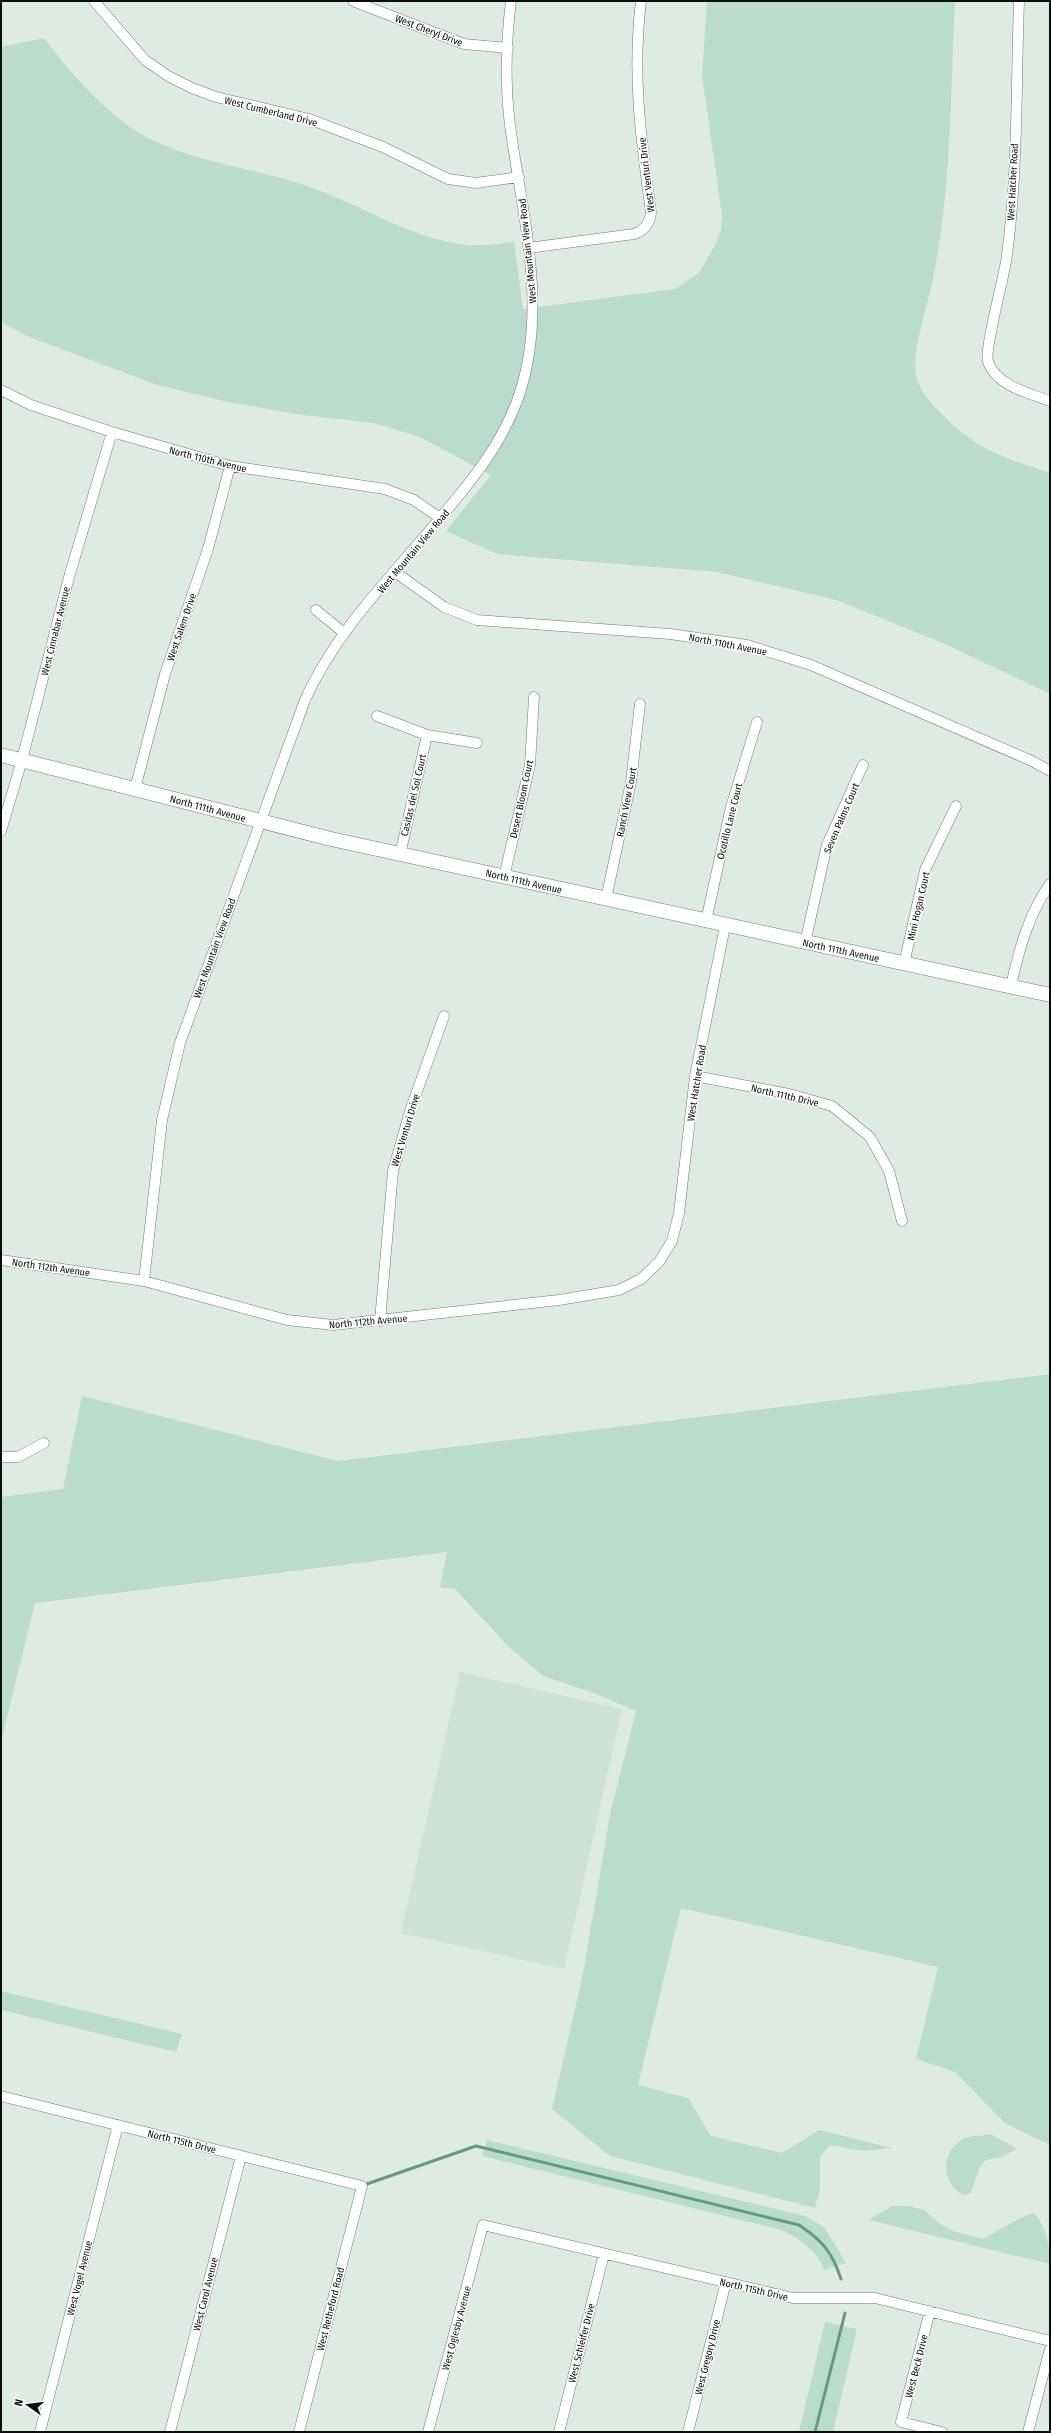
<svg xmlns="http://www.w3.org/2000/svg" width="1051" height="2433" font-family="'Fira Sans Condensed',sans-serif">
<rect width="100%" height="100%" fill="#deebe5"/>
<path fill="#cce1d8" d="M460,1672L622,1709L564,1969L401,1933Z"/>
<path fill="#b9dccd" d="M707,1H955C950,98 952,197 930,292C925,315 910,356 917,379C920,391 930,402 939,411C975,450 1001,456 1050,473V694L943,643L836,600L717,572L497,554L446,531L491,475L420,437L374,423L303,415L228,402L157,385L27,336L1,322V47L44,38C69,71 96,102 130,127C180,162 256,167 313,188C362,206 408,236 459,244C477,247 497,244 514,242L523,309L675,289L699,273L715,245L721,230L722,215L702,75Z
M1050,1374V2145L1005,2123L955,2072L916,2059L938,1967L681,1908L638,2085L688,2098L711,2136L782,2153L819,2130L892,2148L864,2151L830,2145L820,2157V2189L815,2208L610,2156L552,2109L583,1974L610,1814L636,1711L596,1694L543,1676L508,1646L455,1589L440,1587L447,1552L35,1603L1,1742V1497L63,1489L82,1396L338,1461Z
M1,1991L182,2034L176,2052L1,2010Z
M990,2134L1017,2149L1001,2157L986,2160L980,2166L971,2192L965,2196C943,2186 939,2155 960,2141C970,2134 979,2137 990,2134Z
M487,2140L805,2216L824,2227L846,2263L824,2270C817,2249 797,2237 778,2229L482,2156Z
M892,2206H909L924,2210L940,2224L953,2231L983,2239L1022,2217L1034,2213C1046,2227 1050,2245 1050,2264L869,2220Z
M825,2322L857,2329L833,2432H799Z"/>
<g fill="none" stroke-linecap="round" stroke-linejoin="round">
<path stroke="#649a84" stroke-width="3" d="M364,2185L476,2146L799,2225C823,2241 832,2252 841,2279
M815,2432L845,2313"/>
<g stroke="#6e7974" stroke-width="11">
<path id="street" d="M94,1L145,60L168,76L192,88L216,97L309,119L383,147L448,179L476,183L519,177
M353,1L464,44L508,48
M1019,1C1016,85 1018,171 1007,255C1005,275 984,348 988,362C997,386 1028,393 1050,401
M528,248L634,234C645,230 649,224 651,213C641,139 632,76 641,1
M1,390L31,405L112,432L230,466L385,489L414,500L440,518
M395,572L444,607L477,620L670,634L747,645L811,665L1032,761L1050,771
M316,610L344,633
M377,716L427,735L477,743
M135,789L165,674L208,549L230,466
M1,831L22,760L69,577L112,432
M400,855L427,735
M504,877L530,765L534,697
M606,899L631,782L640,704
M706,921L731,807L757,722
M805,943L827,845L863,765
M904,964L925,870L956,806
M1011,986C1019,950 1028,915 1050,884
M695,1076L789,1094L832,1106L870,1137L889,1171L902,1221
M1,1260L144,1281L287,1320L333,1325L559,1300L619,1290L641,1279L659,1262L672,1241L679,1213L695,1076L725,926
M144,1281L162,1120L180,1043L305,700C338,626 400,568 451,505C478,473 502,441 517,401C550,311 522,216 510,125C505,85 506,41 511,1
M380,1321L393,1171L410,1111L444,1016
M1,1457H18L44,1443
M1,2096L362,2186L299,2432
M930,2311L901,2422L942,2432
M40,2432L118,2125
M170,2432L241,2156
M428,2432L483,2225L793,2298H875L1050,2341
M559,2432L604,2254
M688,2432L726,2282
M1028,2432L1050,2349"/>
</g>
<g stroke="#6e7974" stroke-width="15">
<path id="secondary" d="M1,755L331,839L1050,995"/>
</g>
<use href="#street" stroke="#fff" stroke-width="10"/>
<use href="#secondary" stroke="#fff" stroke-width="14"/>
</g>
<g text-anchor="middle" stroke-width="3" stroke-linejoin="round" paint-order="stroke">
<g font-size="10" fill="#090d0b" stroke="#fff">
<text transform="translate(429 30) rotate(21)" y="4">West Cheryl Drive</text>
<text transform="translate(271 111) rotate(14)" y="4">West Cumberland Drive</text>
<text transform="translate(646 175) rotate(-97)" y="4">West Venturi Drive</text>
<text transform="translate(1012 182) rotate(-87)" y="4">West Hatcher Road</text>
<text transform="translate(527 251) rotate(-96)" y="4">West Mountain View Road</text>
<text transform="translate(208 459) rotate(14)" y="4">North 110th Avenue</text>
<text transform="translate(413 551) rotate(-50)" y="4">West Mountain View Road</text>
<text transform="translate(181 627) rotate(-71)" y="4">West Salem Drive</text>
<text transform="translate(55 631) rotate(-76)" y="4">West Cinnabar Avenue</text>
<text transform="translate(728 644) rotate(11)" y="4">North 110th Avenue</text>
<text transform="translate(413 795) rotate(-77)" y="4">Casitas del Sol Court</text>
<text transform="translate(521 799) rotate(-78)" y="4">Desert Bloom Court</text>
<text transform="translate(626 802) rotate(-79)" y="4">Ranch View Court</text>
<text transform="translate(208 808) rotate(15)" y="4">North 111th Avenue</text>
<text transform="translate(841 818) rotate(-67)" y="4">Seven Palms Court</text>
<text transform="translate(729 821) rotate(-76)" y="4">Ocotillo Lane Court</text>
<text transform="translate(524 881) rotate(13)" y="4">North 111th Avenue</text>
<text transform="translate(918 906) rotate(-77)" y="4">Mini Hogan Court</text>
<text transform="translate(214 948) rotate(-70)" y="4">West Mountain View Road</text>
<text transform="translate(841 950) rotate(12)" y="4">North 111th Avenue</text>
<text transform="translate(696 1083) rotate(-81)" y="4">West Hatcher Road</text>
<text transform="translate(785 1095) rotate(13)" y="4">North 111th Drive</text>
<text transform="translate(405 1130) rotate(-73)" y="4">West Venturi Drive</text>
<text transform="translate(51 1267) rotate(8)" y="4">North 112th Avenue</text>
<text transform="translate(368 1321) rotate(-5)" y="4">North 112th Avenue</text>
<text transform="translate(182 2141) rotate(14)" y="4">North 115th Drive</text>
<text transform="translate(79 2278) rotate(-76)" y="4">West Vogel Avenue</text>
<text transform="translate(754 2289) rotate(13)" y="4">North 115th Drive</text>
<text transform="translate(205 2294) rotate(-76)" y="4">West Carol Avenue</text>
<text transform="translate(330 2309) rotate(-76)" y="4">West Retheford Road</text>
<text transform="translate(456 2328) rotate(-75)" y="4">West Oglesby Avenue</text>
<text transform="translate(581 2343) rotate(-76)" y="4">West Schleifer Drive</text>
<text transform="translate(707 2357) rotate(-76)" y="4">West Gregory Drive</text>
<text transform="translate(916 2366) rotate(-76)" y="4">West Beck Drive</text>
</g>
</g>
<rect width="1051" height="2433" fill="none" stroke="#090d0b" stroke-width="4"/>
<g transform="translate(28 2405) rotate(284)" stroke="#ffffff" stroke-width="3" paint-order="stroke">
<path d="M0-3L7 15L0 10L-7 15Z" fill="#090d0b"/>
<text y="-6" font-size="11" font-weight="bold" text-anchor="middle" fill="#090d0b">N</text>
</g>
</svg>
